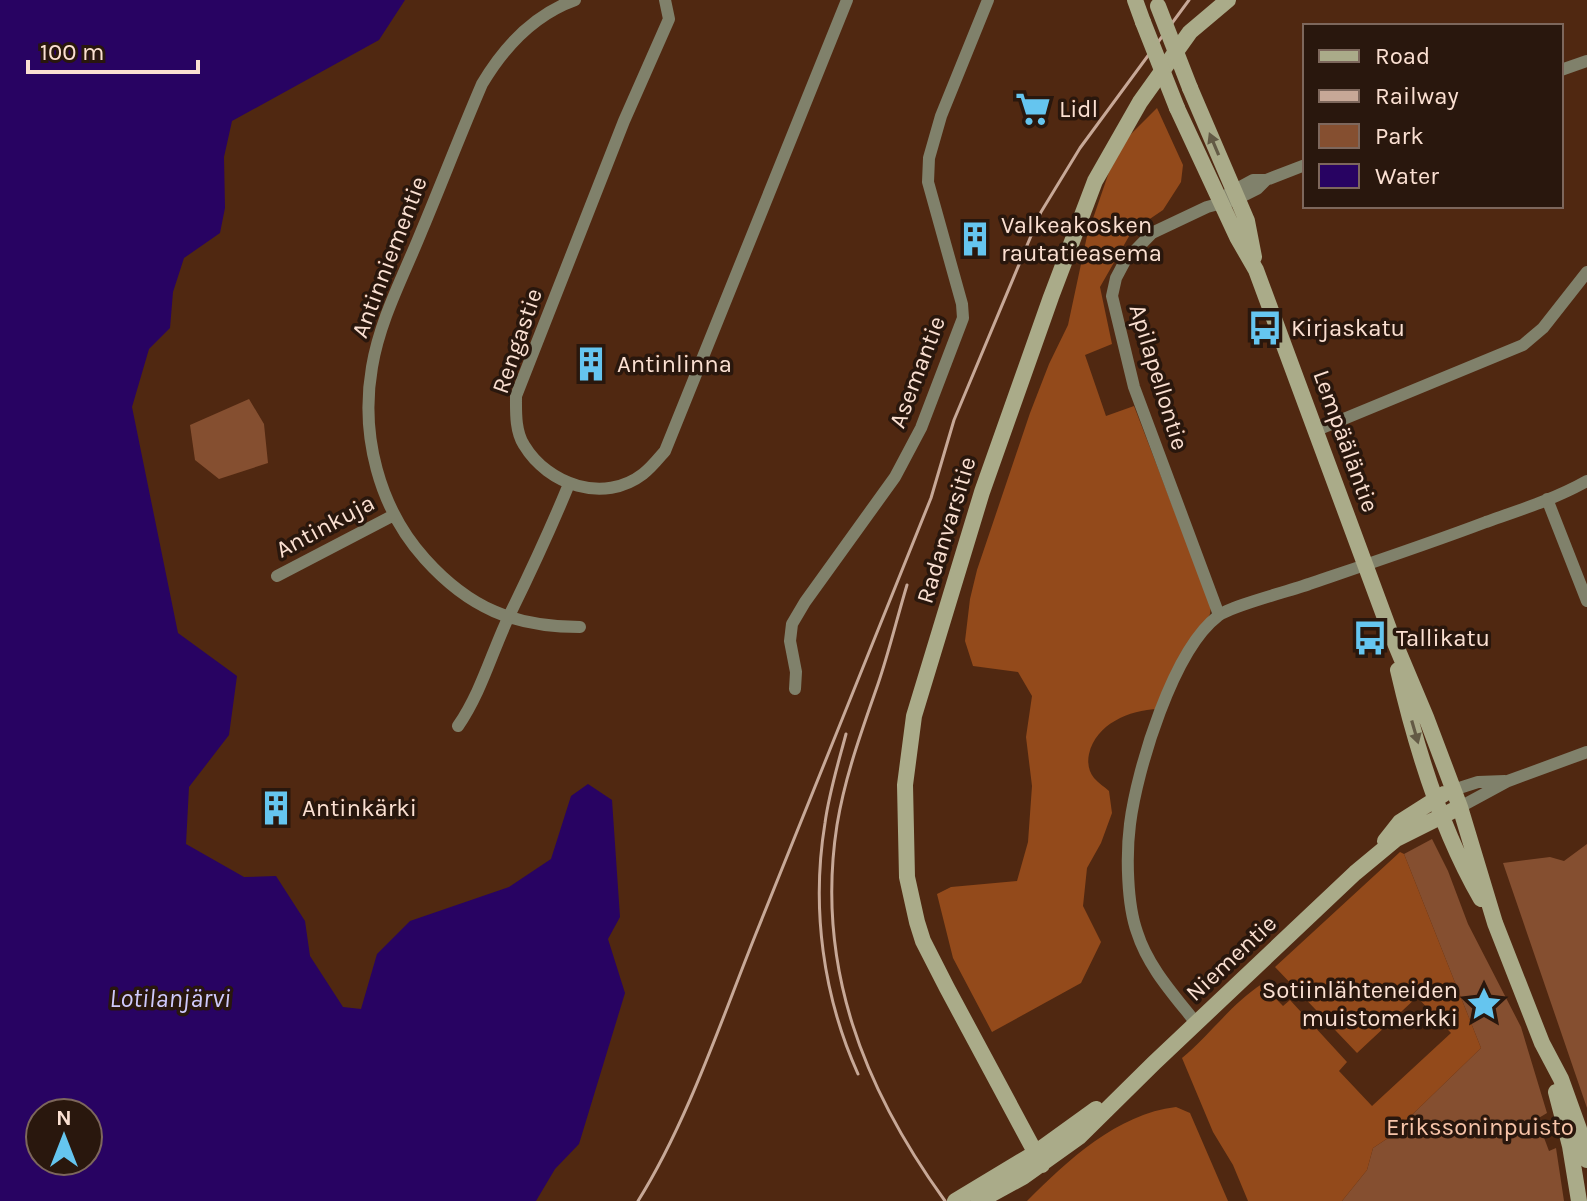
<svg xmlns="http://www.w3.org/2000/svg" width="1587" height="1201" font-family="Karla,sans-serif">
<rect width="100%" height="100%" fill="#502811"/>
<path fill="#854f30" d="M249,399L264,424L268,463L219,479L195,460L190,425Z
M1432,839L1448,871L1468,924L1521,1027L1547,1113L1537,1119L1549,1151L1556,1148L1564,1201H1342L1367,1170L1373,1148L1388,1138L1481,1048L1404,854Z
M1587,844V1108L1503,863L1550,857L1564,861Z"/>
<path fill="#934a1b" d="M1157,108L1183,165L1181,182L1163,210L1132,231L1100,287L1112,344L1085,355L1106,416L1134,406L1211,606L1210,614L1158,709C1129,710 1096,724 1089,754C1087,763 1089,772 1094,778C1098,783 1105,787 1109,791L1112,813L1101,843L1087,868L1083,906L1101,942L1081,983L992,1032L953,958L937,894L951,887L1017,881L1028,842L1032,786L1026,737L1032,696L1018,672L973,666L965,641L970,599L977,570L1030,413L1049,364L1068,325L1087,236L1109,172L1129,136Z
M1400,852L1404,854L1481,1048L1388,1138L1373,1148L1367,1170L1342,1201H1248L1233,1165L1213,1132L1182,1058C1210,1035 1232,1003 1262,984L1283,1006L1290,1000L1347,1062L1339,1071L1372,1106L1451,1033L1417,997L1357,1053L1275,967Z
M1176,1107L1190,1113L1228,1201H1027C1068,1160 1117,1114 1176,1107Z"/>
<path fill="#280362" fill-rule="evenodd" d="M0,0H405L379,40L232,121L224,157L225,208L220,233L184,258L173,292L170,328L149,349L132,407L178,633L237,676L229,735L189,787L186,844L244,877L276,876L305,921L310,956L343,1007L361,1009L377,954L410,921L509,887L551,859L571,796L588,784L612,800L620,917L608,939L625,993L579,1144L555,1169L536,1201H0ZM40,1113H88V1161H40Z"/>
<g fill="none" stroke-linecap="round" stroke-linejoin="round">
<path stroke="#80816b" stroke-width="12" d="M575,0C533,15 504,47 482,84C461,133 442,182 422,230C404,275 380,319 372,367C360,435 379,508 425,559C469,608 514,627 580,627
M665,0L669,19L624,121L516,396C516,411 515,431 524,445C548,485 604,504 643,474C651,468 658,459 665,451L847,0
M1561,70L1587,61
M1229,193L1253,180H1266L1305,165
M1317,430L1523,345L1543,328L1587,272
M1547,499L1587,601
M277,576L394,515
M1219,615L1134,387L1112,296L1116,278L1125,261L1152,233L1207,207L1237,199L1257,189L1266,180
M795,689L796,672L790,641L792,624L805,602L895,477L921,428L963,318L962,304L928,182L929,158L941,116L988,0
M458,726C482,691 492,651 510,614C531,571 551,528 569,484
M1453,790L1478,782L1505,781
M1460,807L1508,781L1587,752
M1196,1023C1174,995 1148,967 1137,932C1127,904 1126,855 1130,824C1137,769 1173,650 1218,616C1230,606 1290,591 1309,584C1368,564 1428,544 1486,522C1520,510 1555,499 1587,481"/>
<path stroke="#aaab89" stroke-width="16" d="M1135,0L1143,22
M1190,88L1247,221L1254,257
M1177,108L1237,237L1256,270L1389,629L1426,717L1460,807L1495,923L1542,1043L1561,1079L1579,1129L1587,1160
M1398,670C1416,748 1441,830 1481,899
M1385,841L1400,822L1444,794
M1556,1092L1570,1146L1579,1201
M1042,1165L947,988L923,941L917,922L907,877L905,785L914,716L982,492L1051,297L1095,181L1140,102L1190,32L1228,0
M955,1201L1035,1153L1096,1109
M979,1201L1023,1177L1079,1137L1154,1063L1355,873L1396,839L1460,807"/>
<path stroke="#c7a897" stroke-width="3" d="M907,585C897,618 889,652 878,684C862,730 845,776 837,825C815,966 864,1089 945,1201
M846,734C838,764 829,793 825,823C811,908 823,996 858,1074
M638,1201C687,1123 721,1021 755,936C814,790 872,644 931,498L954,420L1041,212L1080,148L1189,0"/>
<path stroke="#aaab89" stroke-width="16" d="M1158,6L1190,88
M1143,22L1177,108"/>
</g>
<defs><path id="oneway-solid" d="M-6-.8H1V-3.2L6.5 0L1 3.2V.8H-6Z" transform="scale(2)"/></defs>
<g fill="#635a45">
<use href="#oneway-solid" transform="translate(1214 144) rotate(-113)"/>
<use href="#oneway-solid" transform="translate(1415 732) rotate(74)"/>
</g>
<defs>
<g id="supermarket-bare" transform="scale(2.76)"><path d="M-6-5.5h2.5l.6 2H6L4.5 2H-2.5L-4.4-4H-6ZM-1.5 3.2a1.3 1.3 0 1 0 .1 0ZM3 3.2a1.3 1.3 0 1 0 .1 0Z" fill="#65c5ef" stroke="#29170d" stroke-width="2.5" paint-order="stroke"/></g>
<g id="building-bare" transform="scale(2.76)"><path d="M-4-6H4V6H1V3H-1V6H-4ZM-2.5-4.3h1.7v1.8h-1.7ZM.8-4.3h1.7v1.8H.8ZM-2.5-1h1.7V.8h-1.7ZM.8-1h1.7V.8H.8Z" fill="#65c5ef" stroke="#29170d" stroke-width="2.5" paint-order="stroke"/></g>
<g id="bus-bare" transform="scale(2.76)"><path d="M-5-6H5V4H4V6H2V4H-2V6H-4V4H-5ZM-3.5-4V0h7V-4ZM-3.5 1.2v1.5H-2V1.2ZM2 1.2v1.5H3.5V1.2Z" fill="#65c5ef" stroke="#29170d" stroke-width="2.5" paint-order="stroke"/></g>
<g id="sight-bare" transform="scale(2.76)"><path d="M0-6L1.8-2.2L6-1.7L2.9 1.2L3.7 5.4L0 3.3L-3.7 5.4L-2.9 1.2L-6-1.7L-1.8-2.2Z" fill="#65c5ef" stroke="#29170d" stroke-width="2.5" paint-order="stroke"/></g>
</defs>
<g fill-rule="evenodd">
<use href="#supermarket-bare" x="1033" y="109"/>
<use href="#building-bare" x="975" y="239"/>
<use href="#bus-bare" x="1265" y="328"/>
<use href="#building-bare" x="591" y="364"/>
<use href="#bus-bare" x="1370" y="638"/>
<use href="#building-bare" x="276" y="808"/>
<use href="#sight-bare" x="1484" y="1004"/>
</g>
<g text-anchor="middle" stroke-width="7" stroke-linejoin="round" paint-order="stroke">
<g font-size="24" fill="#fbe0d2" stroke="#29170d" text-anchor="start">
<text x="1059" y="117">Lidl</text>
<text x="1001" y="233">Valkeakosken<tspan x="1001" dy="28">rautatieasema</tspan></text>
<text x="1291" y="336">Kirjaskatu</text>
<text x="617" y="372">Antinlinna</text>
<text x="1396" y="646">Tallikatu</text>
<text x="302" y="816">Antinkärki</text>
<text x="1458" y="998" text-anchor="end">Sotiinlähteneiden<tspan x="1458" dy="28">muistomerkki</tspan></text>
</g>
<g font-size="24" fill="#fbe0d2" stroke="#29170d">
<text transform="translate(389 257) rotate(-69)" y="8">Antinniementie</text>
<text transform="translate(517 341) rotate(-71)" y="8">Rengastie</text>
<text transform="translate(917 372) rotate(-69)" y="8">Asemantie</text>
<text transform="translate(1159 377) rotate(73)" y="8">Apilapellontie</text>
<text transform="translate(1346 441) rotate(70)" y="8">Lempääläntie</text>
<text transform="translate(325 526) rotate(-28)" y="8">Antinkuja</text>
<text transform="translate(946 530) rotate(-73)" y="8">Radanvarsitie</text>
<text transform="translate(1231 958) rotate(-43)" y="8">Niementie</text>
</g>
<g font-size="24" fill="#f7c4a9" stroke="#29170d">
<text x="1480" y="1135">Erikssoninpuisto</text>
</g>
<g font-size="26" font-style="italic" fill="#cfcafc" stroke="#29170d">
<text x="170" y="1007">Lotilanjärvi</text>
</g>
</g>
<rect x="1303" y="24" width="260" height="184" fill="#29170d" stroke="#7d675c" stroke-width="2"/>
<rect x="1319" y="50" width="40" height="12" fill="#aaab89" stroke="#7d675c" stroke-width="2"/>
<text x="1375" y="64" font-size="24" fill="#fbe0d2">Road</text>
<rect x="1319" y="90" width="40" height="12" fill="#c7a897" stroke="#7d675c" stroke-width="2"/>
<text x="1375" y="104" font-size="24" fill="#fbe0d2">Railway</text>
<rect x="1319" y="124" width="40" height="24" fill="#854f30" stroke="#7d675c" stroke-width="2"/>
<text x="1375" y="144" font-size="24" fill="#fbe0d2">Park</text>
<rect x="1319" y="164" width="40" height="24" fill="#280362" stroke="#7d675c" stroke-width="2"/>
<text x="1375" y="184" font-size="24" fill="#fbe0d2">Water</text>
<g transform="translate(64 1137)"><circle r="38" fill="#29170d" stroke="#7d675c" stroke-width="2"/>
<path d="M0-6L14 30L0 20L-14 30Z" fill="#65c5ef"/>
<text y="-12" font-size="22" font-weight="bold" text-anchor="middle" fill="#fbe0d2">N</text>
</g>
<path d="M28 60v12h170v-12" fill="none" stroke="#fbe0d2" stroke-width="4"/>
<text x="40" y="60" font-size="24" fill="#fbe0d2" stroke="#29170d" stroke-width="6" paint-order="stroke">100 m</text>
</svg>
